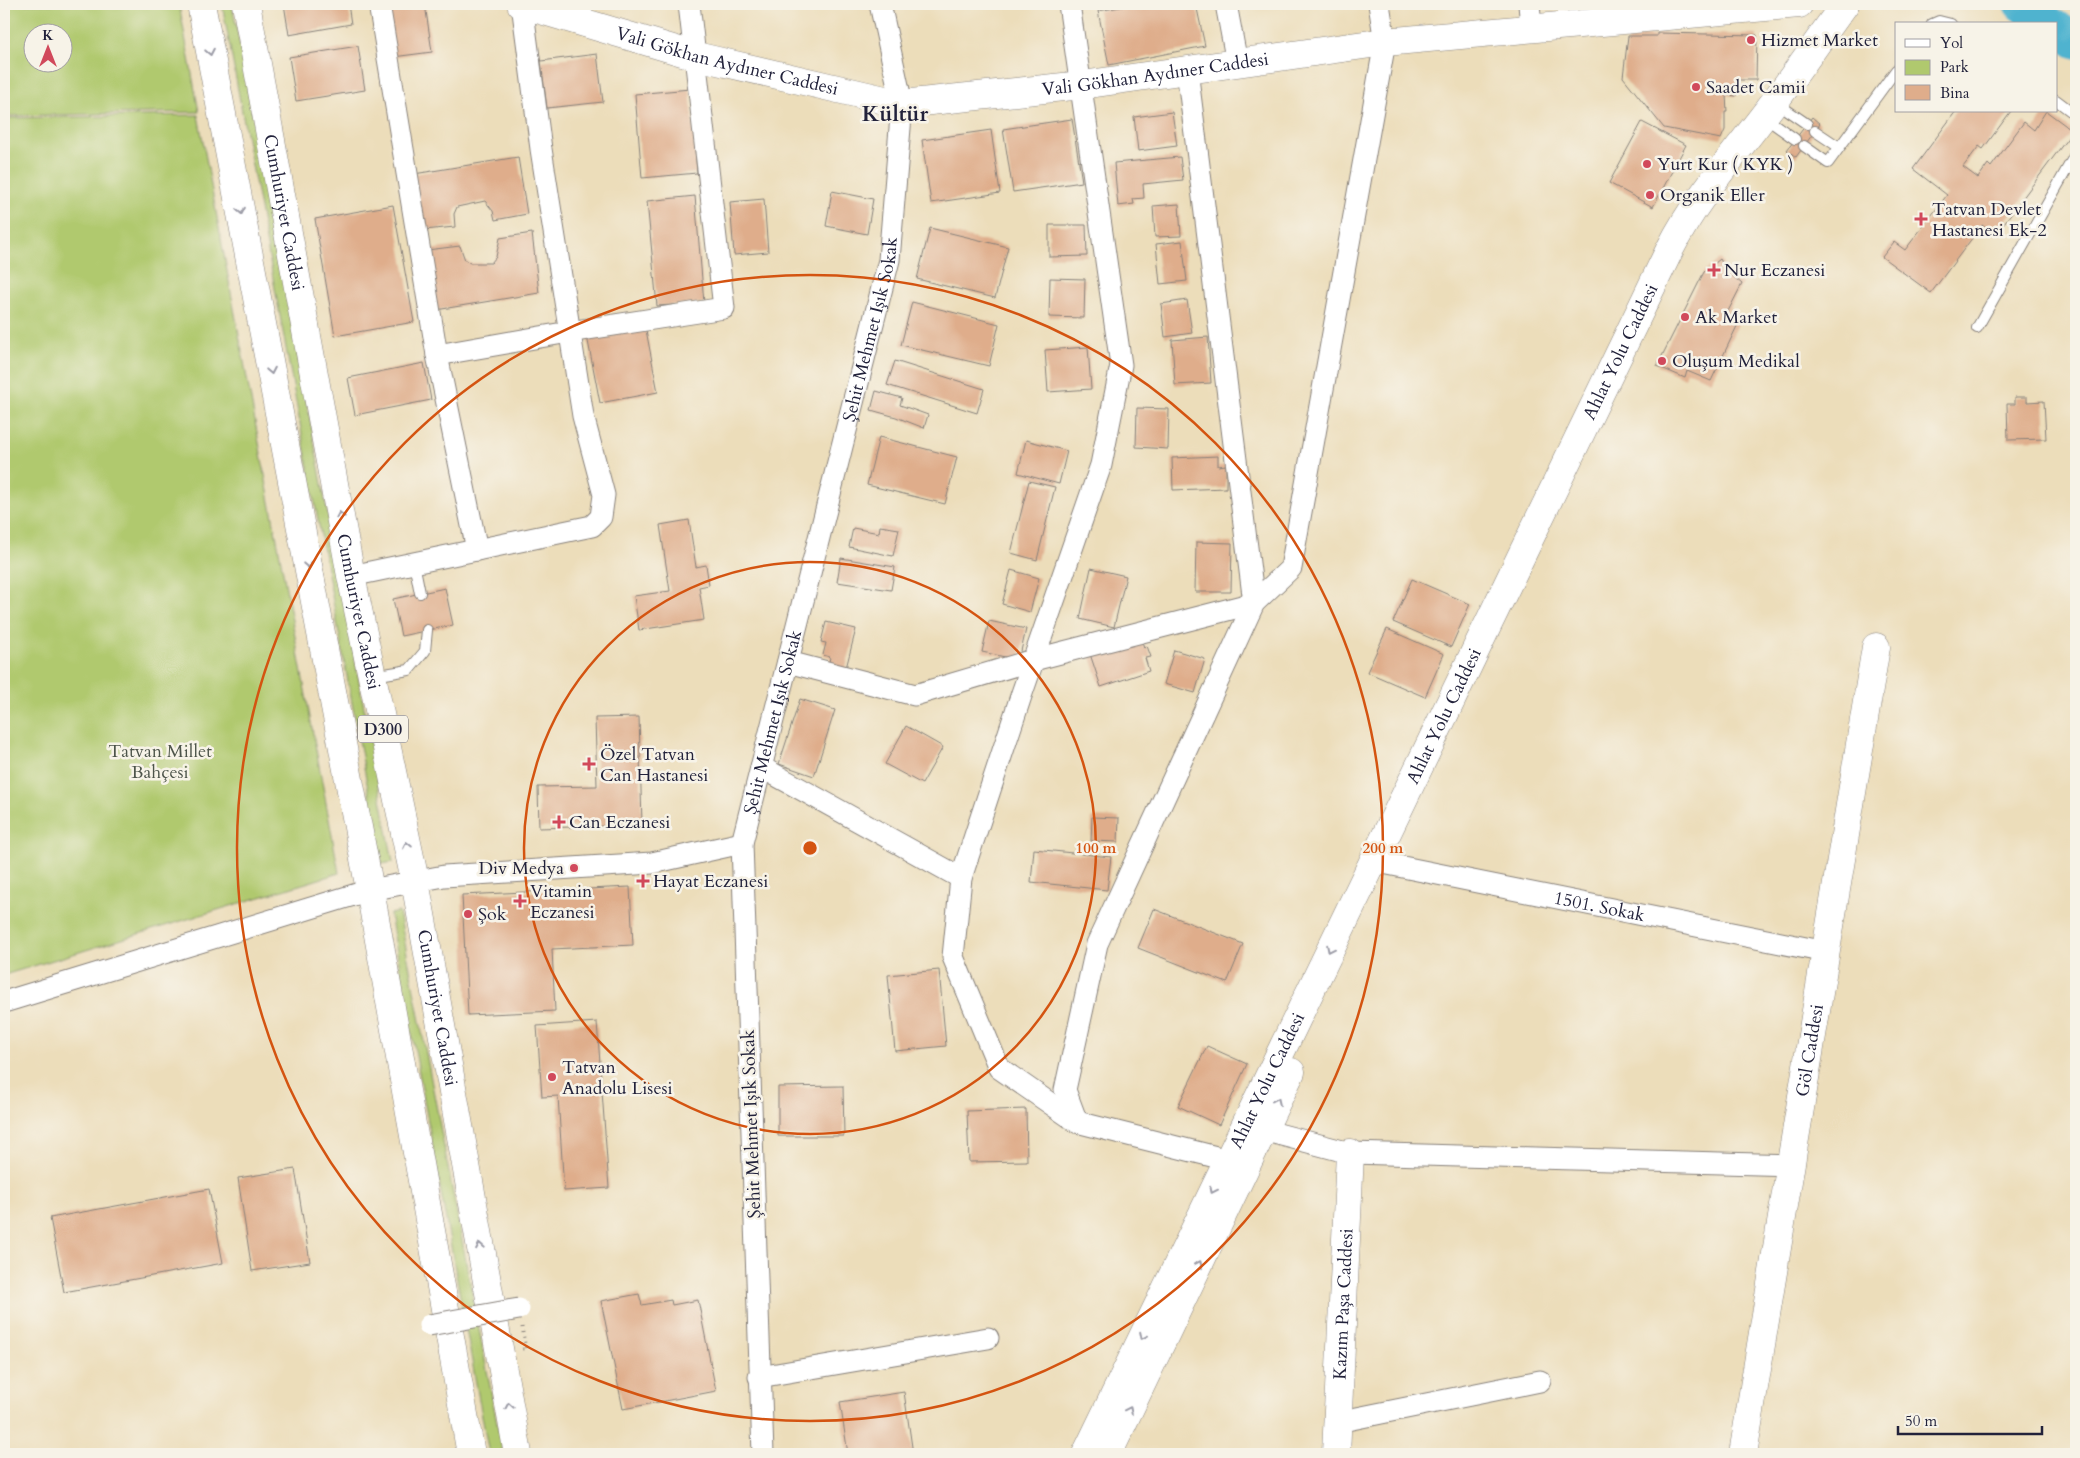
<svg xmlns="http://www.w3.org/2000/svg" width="2080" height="1458" font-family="Cardo,serif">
<rect width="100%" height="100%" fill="#f7f3e8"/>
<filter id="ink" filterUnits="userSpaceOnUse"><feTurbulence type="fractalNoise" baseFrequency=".02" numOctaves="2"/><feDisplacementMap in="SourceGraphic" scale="10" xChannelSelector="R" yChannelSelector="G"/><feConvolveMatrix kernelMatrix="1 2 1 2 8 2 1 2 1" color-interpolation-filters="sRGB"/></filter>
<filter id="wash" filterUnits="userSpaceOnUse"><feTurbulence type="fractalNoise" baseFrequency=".0096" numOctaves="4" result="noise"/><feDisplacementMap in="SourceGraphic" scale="20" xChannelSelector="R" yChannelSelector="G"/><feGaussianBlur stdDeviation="1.12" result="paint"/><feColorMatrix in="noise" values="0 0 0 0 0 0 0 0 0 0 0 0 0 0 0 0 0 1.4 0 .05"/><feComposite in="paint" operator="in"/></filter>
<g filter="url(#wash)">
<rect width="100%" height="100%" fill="#ecddba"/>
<path fill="#b0c96e" stroke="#697654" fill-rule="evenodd" d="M4,4H179L199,112L4,116ZM32,32H62V62H32Z
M222,4H232L393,862L382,864Z
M198,115L339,873L4,975V118Z
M399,912L503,1454H489L390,914Z"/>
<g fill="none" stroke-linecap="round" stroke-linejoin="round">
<path stroke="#50b3cf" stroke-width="35" d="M2021,4L2050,24
M2056,28L2076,41"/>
</g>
<g id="blocks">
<path fill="#dfad8b" d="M284,4H348L351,24L289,35Z
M386,4H425L432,52L393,57Z
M1137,4H1196L1205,46L1109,65L1098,11Z
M1657,33L1757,35L1756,80H1737L1736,96L1726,95L1727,112H1725V130L1721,139L1664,128L1623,77L1628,36H1657Z
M358,46L365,90L296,101L289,57Z
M597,54L603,102L547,108L541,61Z
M690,89L697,173L642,178L635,94Z
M1956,111H2011L1983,149L1979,146L1963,167L1978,178L1988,164L1991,167L2024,122L2034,130L2046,111L2073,131L1995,235L1982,225L1931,293L1882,257L1894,242L1905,250L1947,195L1913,169Z
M1172,112L1177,146L1138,151L1134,117Z
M1812,117L1820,124L1796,157L1787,150Z
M1072,119L1082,182L1013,192L1003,129Z
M1642,122L1686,145L1653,207L1609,183Z
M991,130L1000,193L931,203L922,140Z
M518,157L527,214L495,220L493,211L485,201L457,207L454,214L455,227L424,230L414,174Z
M1180,157L1183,180L1143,184L1144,198L1133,199L1134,204L1118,206L1114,163Z
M832,191L873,199L867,234L826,226Z
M695,196L704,303L657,306L647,201Z
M764,199L768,252L734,255L730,202Z
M1179,204L1181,236L1155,237L1153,206Z
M393,205L414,322L335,336L315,219Z
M1049,225H1086L1087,256L1049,257Z
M930,228L1008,247L995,298L917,279Z
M532,233L539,293L436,310L427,250L460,246L465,260L470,263H491L496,257L500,238Z
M1182,241L1187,281L1160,284L1156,244Z
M1720,259L1727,271L1742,284L1724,319L1738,324L1711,381L1687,371L1685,378L1657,366L1704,272Z
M1050,278L1085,279L1084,318L1049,317Z
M1187,300L1192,333L1165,337L1161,304Z
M912,302L999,324L989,366L901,345Z
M645,325L658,392L600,403L587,336Z
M1208,337L1211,383L1175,385L1172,340Z
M1088,347L1091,389L1048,392L1045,350Z
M895,361L984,389L977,413L887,385Z
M424,363L431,400L355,415L348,378Z
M876,391L902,398L900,405L928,415L924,428L896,417L871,410Z
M2015,397H2027V402L2044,401L2046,439L2008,440L2007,404H2015Z
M1137,408L1169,409L1168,449L1136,447Z
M879,437L957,457L945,504L867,485Z
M1026,440L1067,451L1059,484L1018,473Z
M1218,456V466L1226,465V488L1173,490L1172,458Z
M1029,481L1055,487L1037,560L1011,553Z
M689,520L696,567L706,565L709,585L699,587L704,620L639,630L634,596L670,591L660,525Z
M880,526L899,529L893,556L849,547L853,528L879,533Z
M1196,542L1232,543L1231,592H1195Z
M841,558L895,567L891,590L837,582Z
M1091,568L1126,576L1114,627L1080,619Z
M1011,570L1039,578L1030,612L1002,604Z
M1412,579L1470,604L1451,647L1393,622Z
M445,588L453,625L401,636L393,599Z
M989,621L1026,629L1019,660L982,652Z
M826,622L856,629L845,672L828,667L830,657L823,655L826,643L821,642Z
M1387,629L1444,654L1425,697L1367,672Z
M1141,637L1144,648L1147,646L1151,657L1145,658L1149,671L1101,687L1090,654Z
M1174,650L1205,659L1195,693L1164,684Z
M800,699L835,710L814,776L779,764Z
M639,717L642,825L539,828L538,787L597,786L595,718Z
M906,726L943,747L922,784L885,764Z
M1092,817L1119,818L1118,842L1091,841Z
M1034,849L1111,857L1107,890L1031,882Z
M630,887L633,945L552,949L555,1011L468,1015L462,895Z
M1154,909L1243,944L1227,983L1138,948Z
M939,970L946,1046L895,1051L888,975Z
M597,1022L609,1188L564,1191L558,1096L542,1097L537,1026Z
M1207,1046L1247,1064L1219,1125L1178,1106Z
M843,1086L844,1136H778V1087Z
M1026,1109L1027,1161L969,1162L967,1111Z
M295,1169L310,1262L252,1271L238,1178Z
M209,1189L223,1263L64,1292L50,1218Z
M639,1294L642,1305L671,1300L672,1305L698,1300L716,1391L623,1409L601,1301Z
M904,1392L913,1454H848L840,1402Z"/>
</g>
</g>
<g filter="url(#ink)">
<use href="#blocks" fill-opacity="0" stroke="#87807a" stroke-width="1"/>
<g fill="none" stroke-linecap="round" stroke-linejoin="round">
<g stroke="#87807a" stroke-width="12">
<path id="lane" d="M1932,24L1939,21L1951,24
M2056,100L2076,115
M1775,102L1807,124
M1764,117L1795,139
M1815,131L1839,147
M1804,146L1828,163L1896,70
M1977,328L2076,153
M414,563L420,593
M373,676L409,670L425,651L427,630"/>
</g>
<g stroke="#87807a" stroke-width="23">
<g id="street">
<path d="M379,4L437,355L477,550"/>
<path d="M1069,4L1121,365L1101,465L1021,696L961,878L953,957L999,1068L1077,1122L1228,1160L1243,1166"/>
<path d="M1226,4L1237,63"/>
<path d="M1529,4L1531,28"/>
<path d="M437,355L569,332L724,308L689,4"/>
<path d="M351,576L592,526L601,517L604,495L583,416L541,149L522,4"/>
<path d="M788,662L915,695L1033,660L1254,603L1187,70"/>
<path d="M761,767L961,878"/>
<path id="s1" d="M1373,861L1826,952"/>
<path d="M4,1002L370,890L444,876L652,863L742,843"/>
<path d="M1077,1122L1065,1090L1097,944L1254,603L1291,568L1385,42L1379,4"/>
<path d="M1250,1125L1263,1130L1350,1153L1791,1165"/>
<path d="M759,1377L988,1338"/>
<path d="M1337,1422L1540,1381"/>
<path id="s2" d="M763,1454L742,843L889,260L902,104L880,4"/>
</g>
</g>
<g stroke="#87807a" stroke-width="29">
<g id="secondary">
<path id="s3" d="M521,4L696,56L902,104L1082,85L1385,42L1799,4"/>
<path id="s4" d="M1086,1454L1670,249C1695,200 1729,161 1762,118C1791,81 1817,42 1845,4"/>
<path d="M1108,1454L1291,1072"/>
<path id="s5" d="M1336,1454L1350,1153"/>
<path id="s6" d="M1743,1454L1876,647"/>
</g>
</g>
<g stroke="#87807a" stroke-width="29">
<g id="highway">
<path d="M201,4L370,890L471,1454"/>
<path id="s7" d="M246,4L351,576L415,881L518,1454"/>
</g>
</g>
<path stroke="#87807a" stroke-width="3" stroke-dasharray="1 4" stroke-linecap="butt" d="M522,1327L526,1349H522"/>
<use href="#lane" stroke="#fff" stroke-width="10"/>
<use href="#street" stroke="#fff" stroke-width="21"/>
<use href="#secondary" stroke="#fff" stroke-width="28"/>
<use href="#highway" stroke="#fff" stroke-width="28"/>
<g stroke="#87807a" stroke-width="23" stroke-linecap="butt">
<path id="street-bridge" d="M429,1325L519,1309"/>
</g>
<use href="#street-bridge" stroke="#fff" stroke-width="21"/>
</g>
<defs><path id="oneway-chevron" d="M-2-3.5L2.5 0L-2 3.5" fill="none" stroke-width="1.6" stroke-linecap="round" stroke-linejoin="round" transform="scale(1.25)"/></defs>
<g stroke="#9c9ca7">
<use href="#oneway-chevron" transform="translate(210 52) rotate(79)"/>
<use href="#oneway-chevron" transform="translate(241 211) rotate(79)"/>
<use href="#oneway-chevron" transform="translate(271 371) rotate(79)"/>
<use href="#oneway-chevron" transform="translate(340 515) rotate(-100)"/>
<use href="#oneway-chevron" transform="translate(308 565) rotate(79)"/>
<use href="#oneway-chevron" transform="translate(407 845) rotate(-102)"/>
<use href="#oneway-chevron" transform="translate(1330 949) rotate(116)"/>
<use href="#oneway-chevron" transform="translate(1277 1101) rotate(-65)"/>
<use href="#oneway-chevron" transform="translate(1213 1190) rotate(116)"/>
<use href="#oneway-chevron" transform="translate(480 1246) rotate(-100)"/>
<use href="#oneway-chevron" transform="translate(1199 1264) rotate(-64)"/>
<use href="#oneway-chevron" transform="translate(1143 1336) rotate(116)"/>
<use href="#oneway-chevron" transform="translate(509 1406) rotate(-100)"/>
<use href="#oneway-chevron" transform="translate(1129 1410) rotate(-64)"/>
</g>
</g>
<g fill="none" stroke="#d45411" stroke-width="2.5">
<circle cx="810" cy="848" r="286"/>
<circle cx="810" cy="848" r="573"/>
</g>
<g fill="#d1495b" stroke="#f7f3e8" stroke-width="2">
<circle cx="1751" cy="40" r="5"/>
<circle cx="1696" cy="87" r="5"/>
<circle cx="1647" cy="164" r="5"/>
<circle cx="1650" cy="195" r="5"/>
<path d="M1918.5 211.5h5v5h5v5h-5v5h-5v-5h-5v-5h5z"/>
<path d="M1711.5 262.5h5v5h5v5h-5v5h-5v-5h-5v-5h5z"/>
<circle cx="1685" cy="317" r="5"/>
<circle cx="1662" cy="361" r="5"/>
<path d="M586.5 756.5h5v5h5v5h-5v5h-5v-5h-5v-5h5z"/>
<path d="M556.5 814.5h5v5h5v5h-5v5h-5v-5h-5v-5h5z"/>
<circle cx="574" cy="868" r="5"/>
<path d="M640.5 873.5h5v5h5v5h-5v5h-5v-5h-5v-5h5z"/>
<path d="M517.5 893.5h5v5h5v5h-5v5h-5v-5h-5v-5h5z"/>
<circle cx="468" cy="914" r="5"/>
<circle cx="552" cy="1077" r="5"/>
</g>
<g text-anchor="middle" stroke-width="5" stroke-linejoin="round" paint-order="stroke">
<rect fill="#f7f3e8" stroke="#62616f" stroke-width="1" x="358" y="715.5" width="50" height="27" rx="4"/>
<g font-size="16" font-weight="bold" fill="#22223b">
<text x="383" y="735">D300</text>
</g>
<g font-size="18" fill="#22223b" stroke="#f7f3e8" text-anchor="start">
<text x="1761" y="46">Hizmet Market</text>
<text x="1706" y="93">Saadet Camii</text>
<text x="1657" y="170">Yurt Kur ( KYK )</text>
<text x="1660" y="201">Organik Eller</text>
<text x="1932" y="215">Tatvan Devlet<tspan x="1932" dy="21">Hastanesi Ek-2</tspan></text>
<text x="1724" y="276">Nur Eczanesi</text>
<text x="1695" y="323">Ak Market</text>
<text x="1672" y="367">Oluşum Medikal</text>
<text x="600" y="760">Özel Tatvan<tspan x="600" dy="21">Can Hastanesi</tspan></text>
<text x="569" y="828">Can Eczanesi</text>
<text x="564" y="874" text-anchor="end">Div Medya</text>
<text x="653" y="887">Hayat Eczanesi</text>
<text x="530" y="897">Vitamin<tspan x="530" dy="21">Eczanesi</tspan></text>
<text x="478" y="920">Şok</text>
<text x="562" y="1073">Tatvan<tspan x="562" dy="21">Anadolu Lisesi</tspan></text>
</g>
<g font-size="18" fill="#22223b" stroke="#f7f3e8">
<text dy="6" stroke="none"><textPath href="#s3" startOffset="214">Vali Gökhan Aydıner Caddesi</textPath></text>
<text dy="6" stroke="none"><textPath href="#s3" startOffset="649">Vali Gökhan Aydıner Caddesi</textPath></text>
<text dy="6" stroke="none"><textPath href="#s7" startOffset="212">Cumhuriyet Caddesi</textPath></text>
<text dy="6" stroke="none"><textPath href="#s2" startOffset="1141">Şehit Mehmet Işık Sokak</textPath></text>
<text dy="6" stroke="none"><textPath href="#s4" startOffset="1225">Ahlat Yolu Caddesi</textPath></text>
<text dy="6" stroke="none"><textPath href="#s7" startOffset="618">Cumhuriyet Caddesi</textPath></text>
<text dy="6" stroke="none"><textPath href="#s4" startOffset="820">Ahlat Yolu Caddesi</textPath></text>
<text dy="6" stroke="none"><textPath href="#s2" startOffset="736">Şehit Mehmet Işık Sokak</textPath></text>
<text dy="6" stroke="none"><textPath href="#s1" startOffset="231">1501. Sokak</textPath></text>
<text dy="6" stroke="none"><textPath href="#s7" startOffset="1022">Cumhuriyet Caddesi</textPath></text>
<text dy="6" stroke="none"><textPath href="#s6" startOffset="409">Göl Caddesi</textPath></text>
<text dy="6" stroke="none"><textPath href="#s4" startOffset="415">Ahlat Yolu Caddesi</textPath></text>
<text transform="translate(751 1124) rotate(-92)" y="6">Şehit Mehmet Işık Sokak</text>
<text dy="6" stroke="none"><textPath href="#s5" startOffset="150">Kazım Paşa Caddesi</textPath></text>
</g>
<g font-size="18" fill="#4d544a" stroke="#f7f3e8">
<text x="160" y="757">Tatvan Millet<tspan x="160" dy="21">Bahçesi</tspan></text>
</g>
<g font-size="22" font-weight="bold" fill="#22223b" stroke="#f7f3e8">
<text x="895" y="121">Kültür</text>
</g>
</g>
<circle cx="810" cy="848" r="8" fill="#d45411" stroke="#f7f3e8" stroke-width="2.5"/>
<g font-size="15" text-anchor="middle" font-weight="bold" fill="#d45411" stroke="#f7f3e8" stroke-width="5" stroke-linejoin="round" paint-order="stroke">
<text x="1096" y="853">100 m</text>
<text x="1383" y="853">200 m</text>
</g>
<rect width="2080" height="1458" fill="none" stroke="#f7f3e8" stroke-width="20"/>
<rect x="1895" y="22" width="162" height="90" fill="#f7f3e8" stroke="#a29fa3"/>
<rect x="1905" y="39" width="25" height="8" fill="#ffffff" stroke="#a29fa3"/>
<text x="1940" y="48" font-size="15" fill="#22223b">Yol</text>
<rect x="1905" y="60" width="25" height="15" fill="#b0c96e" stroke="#a29fa3"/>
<text x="1940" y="72" font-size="15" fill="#22223b">Park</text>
<rect x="1905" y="85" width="25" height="15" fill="#dfad8b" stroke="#a29fa3"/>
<text x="1940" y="98" font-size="15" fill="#22223b">Bina</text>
<g transform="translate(48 48)"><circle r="24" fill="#f7f3e8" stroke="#a29fa3"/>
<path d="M0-4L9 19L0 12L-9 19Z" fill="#d1495b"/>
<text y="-8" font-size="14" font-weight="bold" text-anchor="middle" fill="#22223b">K</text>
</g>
<path d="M1898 1426v8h144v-8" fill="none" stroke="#22223b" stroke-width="2.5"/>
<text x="1905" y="1426" font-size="15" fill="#22223b" stroke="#f7f3e8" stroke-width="4" paint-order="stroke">50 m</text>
</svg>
